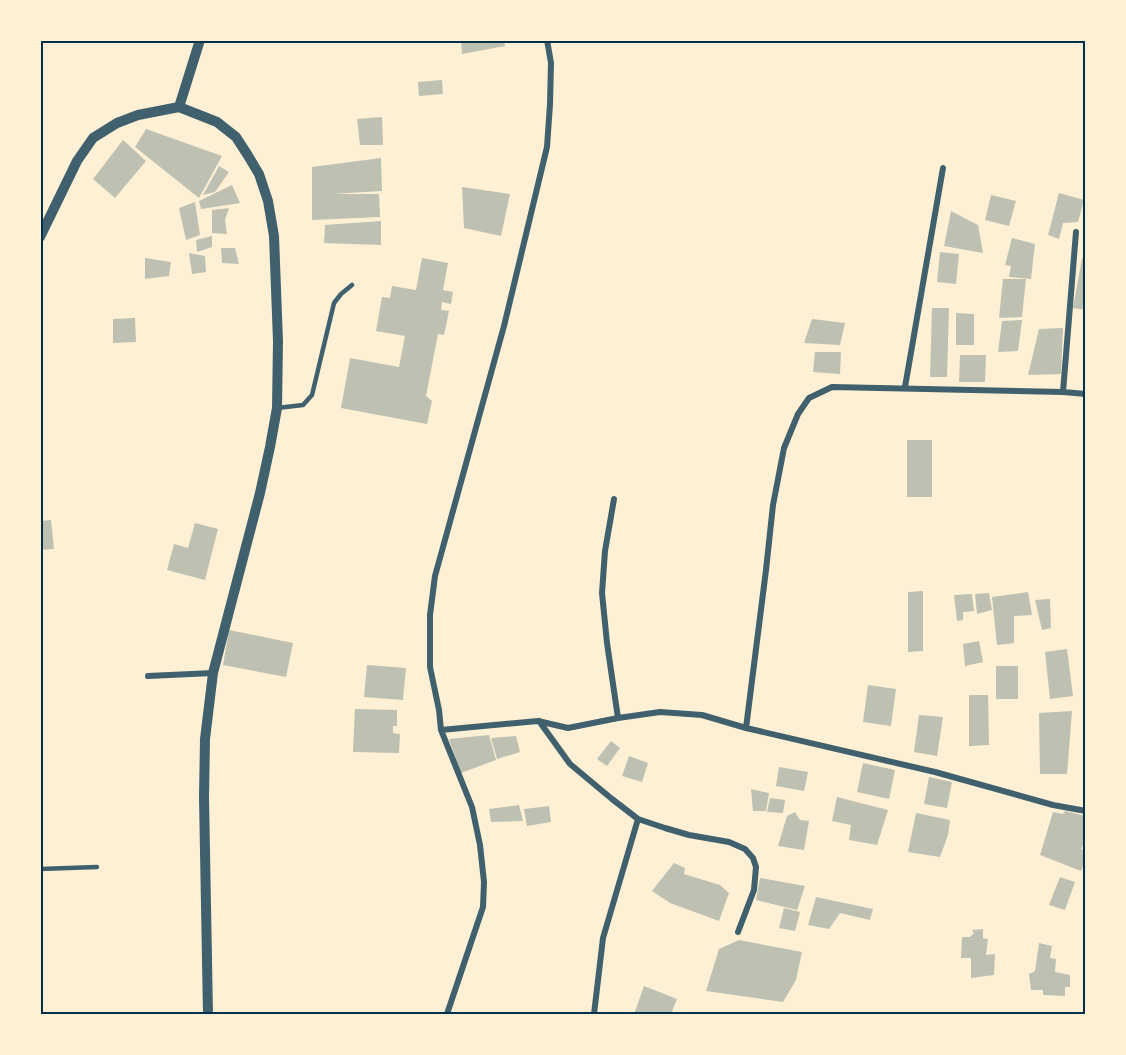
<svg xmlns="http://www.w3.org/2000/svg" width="1126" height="1055" font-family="Lora,serif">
<rect width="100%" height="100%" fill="#fdf0d5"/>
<path fill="#bec0b2" d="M461,40H504L505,46L462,54Z
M442,80L443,94L419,96L418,82Z
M382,117L383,145H360L357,119Z
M146,129L222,156L199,198L135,147Z
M123,140L146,161L115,198L93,179Z
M381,158L382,191L332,194H379L380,217L312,220V167Z
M219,166L229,172L215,192L203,195Z
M232,185L240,203L201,209L199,201Z
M462,187L510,194L501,236L464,228Z
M1059,193L1084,200L1078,222L1063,223L1059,239L1048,235Z
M991,195L1016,201L1009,226L985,220Z
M195,202L200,235L186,240L179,208Z
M229,208L225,220L227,234L212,233V210Z
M951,211L978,225L983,253L944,246Z
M381,221V245L324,243L325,225Z
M212,236V247L197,252L196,240Z
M1012,238L1035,244L1031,279L1009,277L1011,266L1005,265Z
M221,248H235L239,264L222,263Z
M940,252L959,254L956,284L937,282Z
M189,253L205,256L206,272L192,274Z
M145,258L171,262L169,276L145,279Z
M422,258L448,263L443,290L453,292L451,304L442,302L441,310L449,311L444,335L438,334L426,396L432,401L427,424L341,408L350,358L399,367L405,336L376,331L382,297L390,298L392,286L416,290Z
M1082,258L1086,259V310L1073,308Z
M1003,279H1026L1022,317L999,318Z
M932,308H949L947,377H930Z
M956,313L974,314V345H956Z
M135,318L136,342L113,343V319Z
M812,319L845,323L840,345L804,343Z
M1022,320L1018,351L998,352L1002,321Z
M1063,328L1061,374L1028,375L1039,329Z
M815,352H841L840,374L813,372Z
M960,355H986L985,382H959Z
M907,440H932V497H907Z
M51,520L54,549L40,550V521Z
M195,523L218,529L205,580L167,570L174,544L188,548Z
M923,591V651L908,652V592Z
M1028,592L1032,615L1014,616V643L997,645L992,597Z
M989,593L992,610L977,614L975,594Z
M972,594L974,611L963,612V620L957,621L954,595Z
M1050,599L1051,628L1042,630L1035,600Z
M229,630L293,643L286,677L223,665Z
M979,641L983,662L965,666L963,644Z
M1067,649L1073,696L1050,699L1045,652Z
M367,665L406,668L403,700L364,697Z
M996,666H1018V699H996Z
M868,685L896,689L891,726L863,722Z
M969,695H988L989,745L969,746Z
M355,709L397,710V726H393V733L400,734L399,753L353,752Z
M1072,711L1067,774H1040L1039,713Z
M919,715L943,717L937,756L914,752Z
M489,735L496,760L461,773L449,739Z
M516,736L520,752L497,759L491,738Z
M611,741L620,748L607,766L597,759Z
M629,756L648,763L642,782L622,776Z
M863,763L895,770L889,799L857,792Z
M779,767L808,772L804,791L776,786Z
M929,777L952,782L947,808L924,804Z
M751,789L769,793L766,811H753Z
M837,797L888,810L877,845L849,840L851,825L832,821Z
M770,798L785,800L783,813L767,812Z
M519,805L523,821L491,822L489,809Z
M549,806L551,822L527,826L524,809Z
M1065,811L1086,816V840L1081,849L1086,850V859L1081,871L1040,855L1053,812L1063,814Z
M795,812L800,820L809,821L804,850L778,846L787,816Z
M916,813L950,820L948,835L940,857L908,852Z
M674,863L685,868L684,874L720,885L729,893L719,921L670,903L652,891Z
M1060,877L1075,882L1065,910L1049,905Z
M760,878L805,886L797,910L756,900Z
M816,897L873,909L870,920L840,913L829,929L808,925Z
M784,908L800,912L795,931L779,928Z
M983,929V938L988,939L986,955L995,954L994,975L971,978V958H961L962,937H970L974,933L972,930Z
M739,940L802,952L796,980L783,1002L706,991L719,949Z
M1039,943L1052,946L1050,958L1056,959L1055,972L1070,975V987H1065V996L1043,995V990H1031L1029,974L1035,971Z
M644,986L677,999L671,1014H634Z"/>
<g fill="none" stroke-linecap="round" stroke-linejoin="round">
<path stroke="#3f606c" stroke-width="4.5" d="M277,408L303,405L312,395L334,303L341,294L352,285
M40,869L97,867"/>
<path stroke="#3f606c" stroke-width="6" d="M905,387L943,168
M1063,392L1076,232
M614,499L605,551L602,593L607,643L618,718
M148,676L213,673
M539,721L570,764L612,799L638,819L665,828L689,835L729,842L745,849L753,858L756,867L754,890L738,932
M746,728L766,570L773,505L784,448L798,414L809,398L832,387L1063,392L1086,394
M441,730L538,721L568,728L618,718L660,712L702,715L746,728L935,772L1053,805L1086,811
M447,1014L483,907L484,882L480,845L472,807L441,730L439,710L430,667V615L435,576L504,326L547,147L550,104L551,63L547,40
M594,1014L603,938L638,819"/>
<path stroke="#3f606c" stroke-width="10" d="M179,107L217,122L236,137L247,154L259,174L268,201L274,236L278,341L277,408L270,447L260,493L213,673L205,739L204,797L208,1014
M179,107L200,40
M40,237L77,161L93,138L117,123L138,115L179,107"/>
</g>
<rect width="1126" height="1055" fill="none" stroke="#fdf0d5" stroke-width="84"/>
<rect x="42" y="42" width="1042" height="971" fill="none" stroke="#003049" stroke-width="2"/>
</svg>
